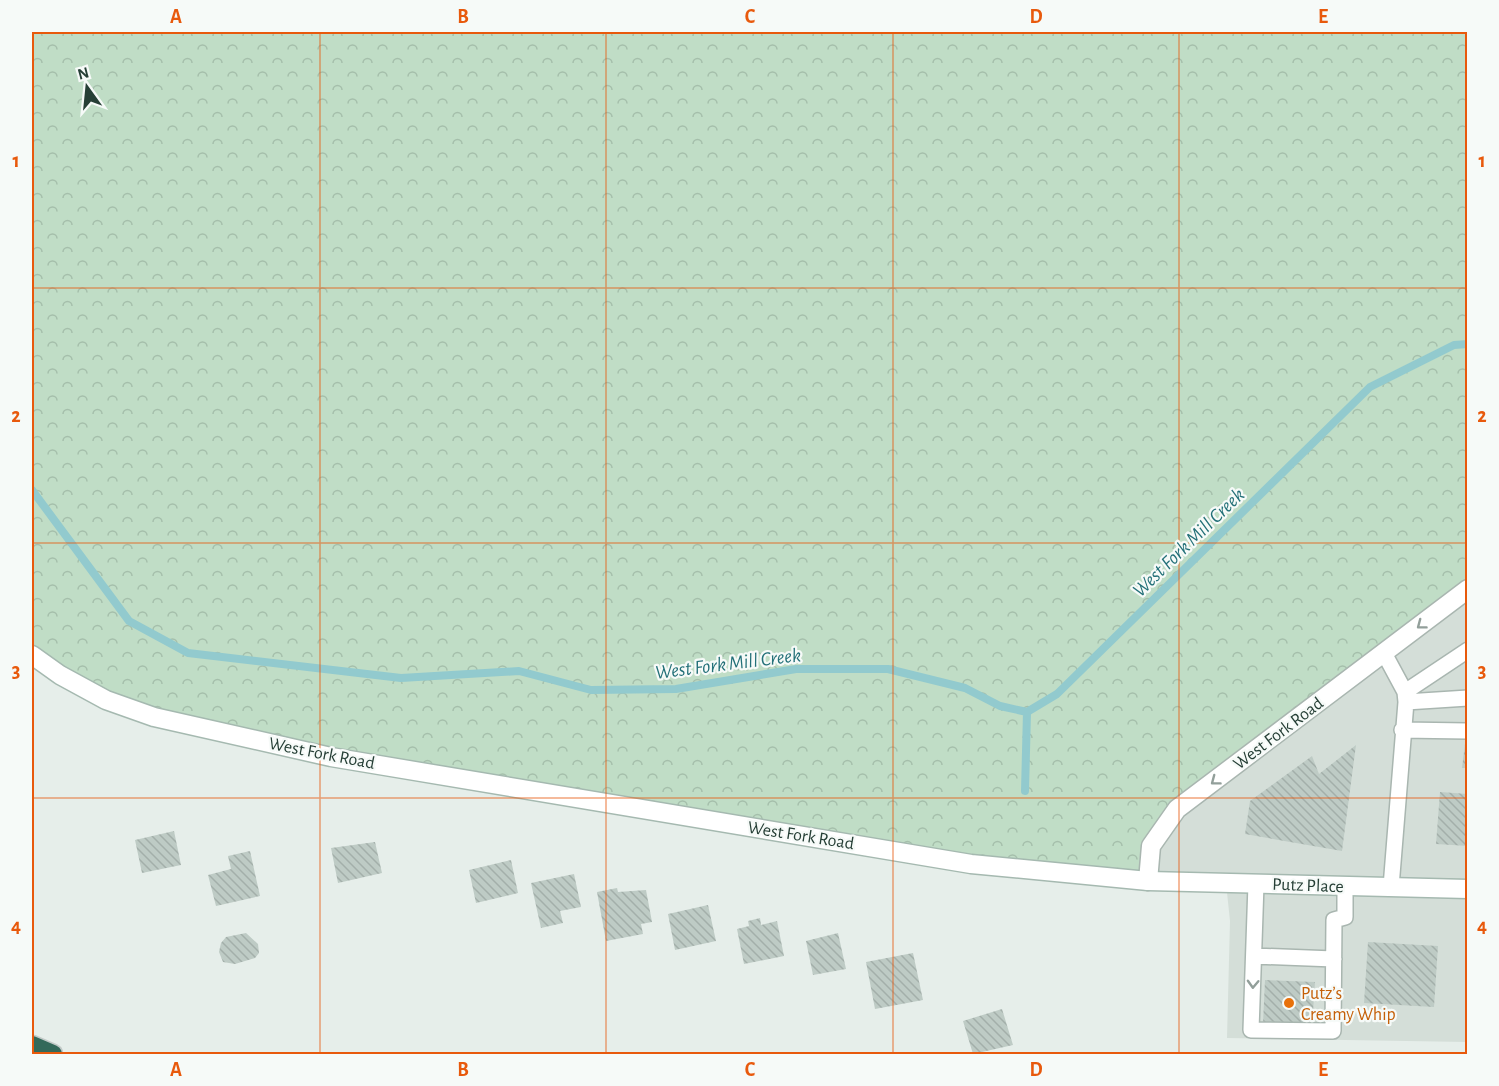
<svg xmlns="http://www.w3.org/2000/svg" width="1499" height="1086" font-family="'Alegreya Sans',sans-serif">
<defs>
<pattern id="forest-crowns" width="20" height="18" patternUnits="userSpaceOnUse" patternTransform="scale(1.5)"><rect width="20" height="18" fill="#c0ddc6"/><path d="M2 6a3 3 0 1 1 6 0M12 15a3 3 0 1 1 6 0" fill="none" stroke="#a5bfab"/></pattern>
<pattern id="building-back-hatch" width="6" height="6" patternUnits="userSpaceOnUse" patternTransform="scale(1.5)"><rect width="6" height="6" fill="#becbc5"/><path d="M-1 5l2 2M0 0l6 6M5-1l2 2" fill="none" stroke="#a3afaa"/></pattern>
</defs>
<rect width="100%" height="100%" fill="#e6eeea"/>
<path fill="#d4ded8" d="M1467,589V1042L1227,1038L1230,921L1226,883L1148,881L1151,846L1177,809Z"/>
<path fill="url(#forest-crowns)" d="M32,32H1467V589L1177,809L1151,846L1148,881L971,864L154,717L32,655Z"/>
<g fill="none" stroke-linecap="round" stroke-linejoin="round">
<path stroke="#92cace" stroke-width="8" d="M32,490L129,621L188,653L401,678L519,671L591,690L676,689L796,669H888L965,688L1000,706L1027,712L1057,694L1370,387L1454,345L1468,344
M1025,791L1027,712"/>
</g>
<path fill="url(#building-back-hatch)" d="M1466,736H1468V768H1462Z
M1356,745L1342,851L1245,834L1250,801L1312,756L1319,774Z
M1440,792L1468,794V846L1436,844Z
M174,831L181,865L142,873L135,840Z
M375,842L382,873L338,883L331,848Z
M250,851L260,896L216,906L208,875L231,869L228,856Z
M511,860L518,893L476,903L469,870Z
M574,874L581,907L560,911L563,923L541,928L531,883Z
M617,888L618,892L646,890L652,922L641,924L643,934L606,941L597,892Z
M708,905L716,941L675,950L668,914Z
M760,918L761,925L777,921L784,956L744,964L737,929L749,926L748,921Z
M246,933L258,944L259,953L255,958L235,964L223,962L219,952L221,943L226,937Z
M838,933L846,969L813,975L806,941Z
M1368,942L1438,946L1434,1007L1364,1003Z
M913,953L923,1000L875,1009L866,962Z
M1265,980L1315,982L1312,1027L1263,1024Z
M1002,1009L1013,1045L973,1054L963,1021Z"/>
<g fill="none" stroke-linecap="round" stroke-linejoin="round">
<g stroke="#a9b6b0" stroke-width="18">
<path id="lane" d="M1384,653L1405,692L1406,702L1391,887
M1405,692L1468,650
M1406,702L1468,698
M1402,730L1467,731
M1256,884L1251,1030L1333,1031L1334,920L1345,917V886
M1254,956L1334,959"/>
</g>
<g stroke="#a9b6b0" stroke-width="21">
<path id="street" d="M1148,881L1151,846L1177,809L1468,589"/>
</g>
<g stroke="#a5b9b0" stroke-width="21">
<path id="secondary" d="M32,655L60,675L106,700L154,717L331,757L971,864L1148,881L1468,889"/>
</g>
<g stroke="#c2c9c7" stroke-width="21">
<path id="highway" d="M32,1045L53,1054"/>
</g>
<use href="#lane" stroke="#fff" stroke-width="15"/>
<use href="#street" stroke="#fff" stroke-width="18"/>
<use href="#secondary" stroke="#fff" stroke-width="18"/>
<use href="#highway" stroke="#33695a" stroke-width="18"/>
</g>
<defs><path id="oneway-chevron" d="M-2-3.5L2.5 0L-2 3.5" fill="none" stroke-width="1.6" stroke-linecap="round" stroke-linejoin="round" transform="scale(1.5)"/></defs>
<g stroke="#929f9a">
<use href="#oneway-chevron" transform="translate(1421 625) rotate(143)"/>
<use href="#oneway-chevron" transform="translate(1215 781) rotate(143)"/>
<use href="#oneway-chevron" transform="translate(1253 984) rotate(92)"/>
</g>
<path fill="none" stroke="#e8590c" stroke-width="1.5" stroke-opacity="0.55" d="M320,32V1054M606,32V1054M893,32V1054M1179,32V1054M32,288H1468M32,543H1468M32,798H1468"/>
<circle fill="#e8710a" stroke="#f6faf8" stroke-width="2" cx="1289" cy="1003" r="6"/>
<g text-anchor="middle" stroke-width="4.5" stroke-linejoin="round" paint-order="stroke">
<g font-size="18" fill="#263f36" stroke="#f6faf8">
<text transform="translate(1278 733) rotate(-37)" y="6">West Fork Road</text>
<text transform="translate(322 753) rotate(11)" y="6">West Fork Road</text>
<text transform="translate(801 835) rotate(9)" y="6">West Fork Road</text>
<text transform="translate(1308 885) rotate(2)" y="6">Putz Place</text>
</g>
<g font-size="18" fill="#c56008" stroke="#f6faf8" text-anchor="start">
<text x="1301" y="999">Putz’s<tspan x="1301" dy="21">Creamy Whip</tspan></text>
</g>
<g font-size="20" font-style="italic" fill="#237078" stroke="#f6faf8">
<text transform="translate(1188 542) rotate(-44)" y="7">West Fork Mill Creek</text>
<text transform="translate(728 663) rotate(-7)" y="7">West Fork Mill Creek</text>
</g>
</g>
<rect width="1499" height="1086" fill="none" stroke="#f6faf8" stroke-width="66"/>
<g transform="translate(87 87) rotate(345)" stroke="#f6faf8" stroke-width="4.5" paint-order="stroke">
<path d="M0-4.5L10 22L0 15L-10 22Z" fill="#263f36"/>
<text y="-9" font-size="16" font-weight="bold" text-anchor="middle" fill="#263f36">N</text>
</g>
<rect x="33" y="33" width="1433" height="1020" fill="none" stroke="#e8590c" stroke-width="2"/>
<g font-size="20" text-anchor="middle" font-weight="bold" fill="#e8590c">
<text x="176" y="23">A</text>
<text x="463" y="23">B</text>
<text x="750" y="23">C</text>
<text x="1036" y="23">D</text>
<text x="1323" y="23">E</text>
<text x="16" y="167">1</text>
<text x="1482" y="167">1</text>
<text x="16" y="422">2</text>
<text x="1482" y="422">2</text>
<text x="16" y="677">3</text>
<text x="1482" y="677">3</text>
<text x="16" y="932">4</text>
<text x="1482" y="932">4</text>
<text x="176" y="1076">A</text>
<text x="463" y="1076">B</text>
<text x="750" y="1076">C</text>
<text x="1036" y="1076">D</text>
<text x="1323" y="1076">E</text>
</g>
</svg>
